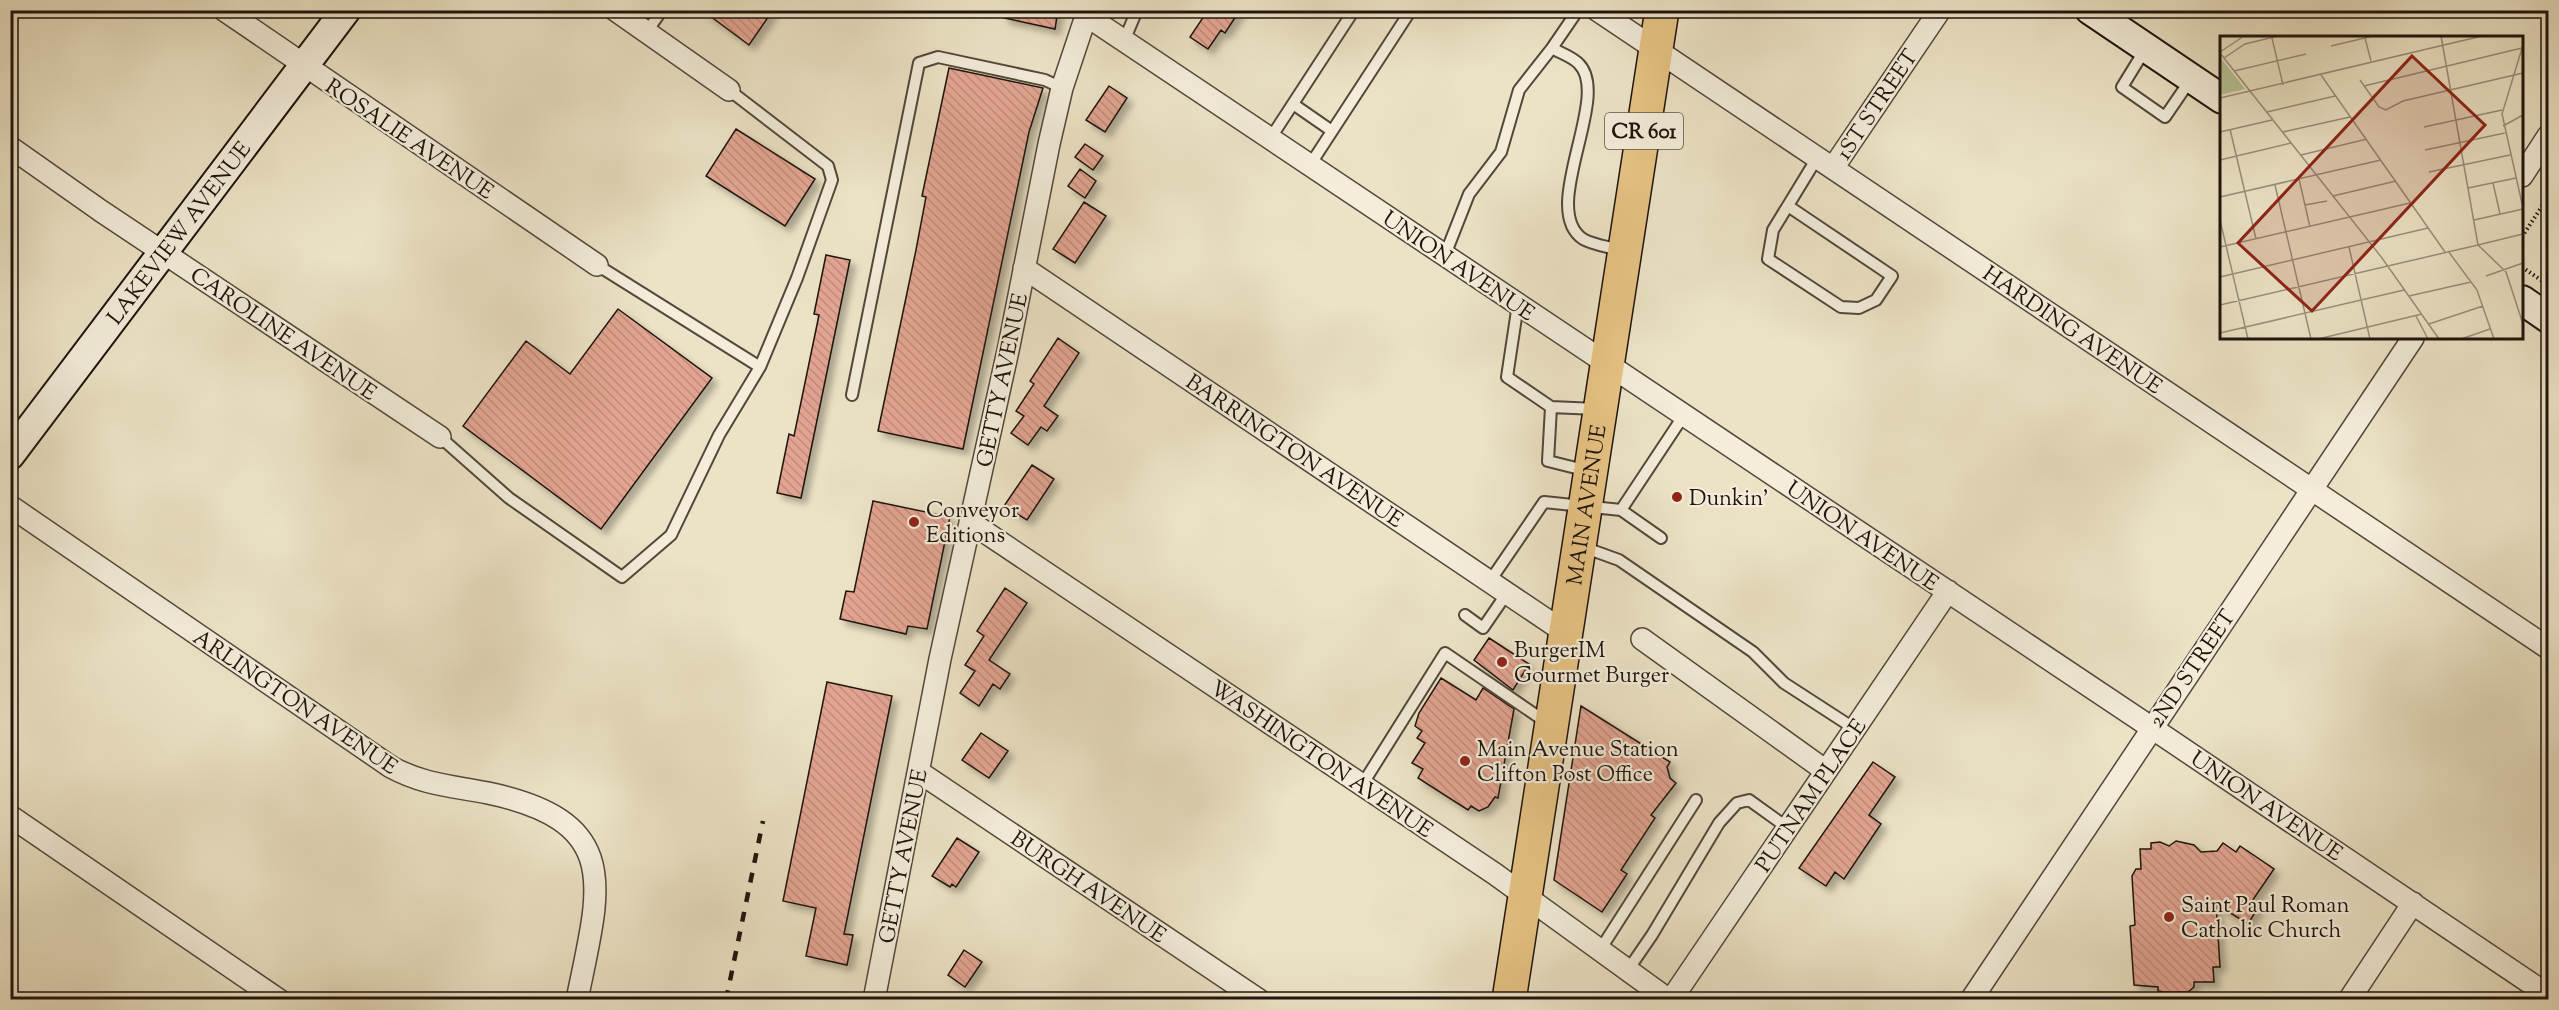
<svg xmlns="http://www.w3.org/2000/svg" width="2559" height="1010" font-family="'Sorts Mill Goudy',serif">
<defs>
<pattern id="building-back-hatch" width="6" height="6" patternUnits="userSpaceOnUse" patternTransform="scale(1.5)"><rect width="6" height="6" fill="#e2a491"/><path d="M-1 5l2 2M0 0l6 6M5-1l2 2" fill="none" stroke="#c18c7c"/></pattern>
<filter id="shadow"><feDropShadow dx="5.5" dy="5.5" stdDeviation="3" flood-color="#0004"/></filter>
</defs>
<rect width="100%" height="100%" fill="#ece3c6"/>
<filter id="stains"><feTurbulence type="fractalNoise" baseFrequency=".00333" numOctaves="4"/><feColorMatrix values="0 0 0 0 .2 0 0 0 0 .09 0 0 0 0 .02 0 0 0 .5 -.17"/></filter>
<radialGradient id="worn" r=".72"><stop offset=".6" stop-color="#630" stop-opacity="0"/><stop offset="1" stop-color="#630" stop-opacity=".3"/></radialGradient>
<path fill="url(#building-back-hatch)" stroke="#1e130d" stroke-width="1.5" filter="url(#shadow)" d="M702,10H773L749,45Z
M1004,10H1058L1055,29L1004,18Z
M1208,10H1240L1225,33L1221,30L1208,49L1190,37Z
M949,68L1043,88L1029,132L963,449L878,431L916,250L926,197L922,196Z
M1109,86L1127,98L1105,132L1086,120Z
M736,129L815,179L785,226L706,176Z
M1085,144L1103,156L1093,170L1075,157Z
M1080,169L1096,181L1085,198L1068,186Z
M1084,202L1106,216L1075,263L1053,249Z
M826,255L850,260L801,498L777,493L789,434L794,436L819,315L814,314Z
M618,309L712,378L601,529L463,426L526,341L570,374Z
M1058,338L1079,353L1044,406L1058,416L1047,431L1041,427L1028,445L1011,433L1024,416L1016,411L1034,384L1030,381Z
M1032,465L1054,479L1027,520L1004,506Z
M873,501L950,517L927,629L908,626L906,634L840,619L846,591L854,592Z
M1005,588L1027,603L989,660L1010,674L1000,689L993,684L979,706L960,693L975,671L965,665L984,636L977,631Z
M1489,638L1529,664L1513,690L1474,660Z
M1441,678L1476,700L1483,688L1514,709L1498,798L1495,797L1488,807L1479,811L1471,806L1468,810L1418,778L1423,769L1412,763L1425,743L1417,738L1422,731L1415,726L1419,713Z
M827,682L892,696L844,934L853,935L847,965L806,956L816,908L783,901Z
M1581,706L1670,762L1667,767L1670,778L1676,783L1651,815L1655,818L1621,870L1627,874L1602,912L1554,880Z
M981,733L1008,751L989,778L962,760Z
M1873,762L1895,777L1869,815L1881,824L1844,879L1835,872L1826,886L1799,868Z
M957,838L979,852L956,887L952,884L950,887L932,876Z
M2176,841L2194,845L2201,852L2217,851L2223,843L2236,852L2240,846L2274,869L2252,901L2259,906L2248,924L2216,904L2220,967H2213L2214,982H2194V987L2188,992H2164L2158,991V987L2134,985L2130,926L2135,925L2132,876L2136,869H2141L2140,849H2151V843L2160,842L2169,846Z
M964,950L982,962L965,987L948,975Z"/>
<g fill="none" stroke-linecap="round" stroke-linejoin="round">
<g stroke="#52473b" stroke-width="14">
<path id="lane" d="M1578,10L1552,48C1560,53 1573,57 1579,64C1612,97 1538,209 1583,239C1593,245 1611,247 1622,251
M646,33L662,10
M1124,41L1137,10
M2146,48L2122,87L2165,117L2191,79
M729,90L828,166L832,180L797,278L760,367
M1293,104L1332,131
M1270,139L1354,10
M1310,165L1411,10
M1788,206L1892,276L1876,300L1859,308L1841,307L1768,259L1773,230L1817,158
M1445,255L1469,194L1501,152L1519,90L1552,48
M1518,304L1507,377L1551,407L1548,461L1588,471
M852,395L919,63L938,57L1045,80L1062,88
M1551,407L1596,409
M440,437L509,498L622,577L671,535L719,435L760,367L597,265
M1621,510L1661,538
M1583,547L1619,560L1753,652L1784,683L1855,729
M1490,581L1544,502L1621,510L1684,415
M1465,615L1483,628L1507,593
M1362,785L1445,653L1546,722
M1600,950L1696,800
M1628,970L1652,935L1719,823L1737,803L1749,800L1788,828"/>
</g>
<g stroke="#52473b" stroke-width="24">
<path id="street" d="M224,10L597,265
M615,10L729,90
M1597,10L2548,648
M1087,16L2152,728L2548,995
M10,147L101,211L440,437
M1833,168L1940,10
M2522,176L2548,136
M1024,268L1566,633
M10,506L391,767C424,785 453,786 488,793C626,822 599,890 577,1000
M970,522L1495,874L1669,1000
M1642,639L1826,771
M919,772L1259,1000
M10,816L279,1000
M874,1000L940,659L1009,346L1049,144L1062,88L1088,10
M1671,1000L1948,591
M1971,1000L2413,338
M2349,1000L2413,903"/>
</g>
<g stroke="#1e130d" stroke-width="32">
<g id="secondary">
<path d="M2090,10L2222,99"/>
<path d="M2522,300L2548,318"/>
<path id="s1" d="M10,455L346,10"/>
</g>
</g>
<g stroke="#1e130d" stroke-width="36">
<g id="primary">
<path id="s2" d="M1509,1000L1662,10"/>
</g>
</g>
<path stroke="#1e130d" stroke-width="4" stroke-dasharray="1.5 3" stroke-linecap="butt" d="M2522,237L2548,197
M2522,267L2548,285"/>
<use href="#lane" stroke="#f3edda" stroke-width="10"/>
<use href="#street" stroke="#f3edda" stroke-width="21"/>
<use href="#secondary" stroke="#f3edda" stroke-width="28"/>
<use href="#primary" stroke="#e6c283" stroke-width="33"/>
<path stroke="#1e130d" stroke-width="4.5" stroke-dasharray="10 10" stroke-linecap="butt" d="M726,1000L763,821"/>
</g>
<g fill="#8f2418" stroke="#f3edda" stroke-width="2">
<circle cx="1677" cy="497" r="6"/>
<circle cx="914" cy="522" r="6"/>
<circle cx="1502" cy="662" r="6"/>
<circle cx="1465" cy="761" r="6"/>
<circle cx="2169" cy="917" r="6"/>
</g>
<g text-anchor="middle" stroke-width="4.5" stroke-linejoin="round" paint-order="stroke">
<rect fill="#f3edda" stroke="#5e544a" stroke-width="1.5" x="1605" y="113" width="78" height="36" rx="4.5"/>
<g font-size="21" font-weight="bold" fill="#1e130d">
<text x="1644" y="138">CR 601</text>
</g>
<g font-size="22" fill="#1e130d" stroke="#f3edda">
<text transform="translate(1876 104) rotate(-56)" y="8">1ST STREET</text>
<text transform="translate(410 138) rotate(34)" y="8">ROSALIE AVENUE</text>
<text dy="8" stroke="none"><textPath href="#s1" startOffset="279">LAKEVIEW AVENUE</textPath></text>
<text transform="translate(1459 265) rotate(34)" y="8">UNION AVENUE</text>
<text transform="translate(2073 329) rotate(34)" y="8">HARDING AVENUE</text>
<text transform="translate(284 333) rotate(34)" y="8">CAROLINE AVENUE</text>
<text transform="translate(1001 380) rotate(-78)" y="8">GETTY AVENUE</text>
<text transform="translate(1295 450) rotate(34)" y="8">BARRINGTON AVENUE</text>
<text dy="8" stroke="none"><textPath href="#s2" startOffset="501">MAIN AVENUE</textPath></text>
<text transform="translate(1863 535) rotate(34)" y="8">UNION AVENUE</text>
<text transform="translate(2191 668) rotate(-56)" y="8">2ND STREET</text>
<text transform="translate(296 701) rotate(34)" y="8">ARLINGTON AVENUE</text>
<text transform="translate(1322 758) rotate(34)" y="8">WASHINGTON AVENUE</text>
<text transform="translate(1810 795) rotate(-56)" y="8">PUTNAM PLACE</text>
<text transform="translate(2267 805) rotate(34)" y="8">UNION AVENUE</text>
<text transform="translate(902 856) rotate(-79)" y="8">GETTY AVENUE</text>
<text transform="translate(1089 886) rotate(34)" y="8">BURGH AVENUE</text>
</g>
<g font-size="22" fill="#1e130d" stroke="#f3edda" text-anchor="start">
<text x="1689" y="505">Dunkin'</text>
<text x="926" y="517">Conveyor<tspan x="926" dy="25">Editions</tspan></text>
<text x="1514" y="657">BurgerIM<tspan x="1514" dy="25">Gourmet Burger</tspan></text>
<text x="1477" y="756">Main Avenue Station<tspan x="1477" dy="25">Clifton Post Office</tspan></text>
<text x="2181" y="912">Saint Paul Roman<tspan x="2181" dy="25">Catholic Church</tspan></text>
</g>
</g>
<g transform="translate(2220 36)">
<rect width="303" height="303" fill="#ece3c6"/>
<path d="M0,21L25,53L0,59Z" fill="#b7c496"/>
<path fill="none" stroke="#9a907c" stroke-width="1.5" d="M221,0L258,209M52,2L63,49M145,2L151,25M303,9L282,78L303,172M111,10L153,0M0,16L24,0M0,17L162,222L219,303M4,22L25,8L58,0M14,35L86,18M101,39L225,216M140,44L159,71L166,74L183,65L303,37M144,50L302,12M0,62L262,0M47,76L115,60M283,90L303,79M204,91L282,74M10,93L36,203M0,96L52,84M63,96L130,81M205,114L285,97M81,119L147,103M0,124L71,107M209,136L290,119M79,143L90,191M273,147L280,178M55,149L91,303M248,152L296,142M113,160L176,145M0,161L161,124M85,169L107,165M0,184L28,303M254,184L303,173M258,209L303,198M258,209L286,236L303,288M0,211L190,167M129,211L150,303M228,215L257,254L274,303M266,240L303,227M0,241L208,192M189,260L251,246M0,269L258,209M196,280L208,303M209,288L263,270M0,297L184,254M98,303L202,278M241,303L270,293"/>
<path fill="#8f2418" fill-opacity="0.15" stroke="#8f2418" stroke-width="3" d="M192,20L265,89L92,275L18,207Z"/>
<rect width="303" height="303" fill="none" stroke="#1e130d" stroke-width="3"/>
</g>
<rect width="2559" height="1010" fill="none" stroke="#ece3c6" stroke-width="36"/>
<rect x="12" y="12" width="2535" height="986" fill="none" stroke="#1e130d" stroke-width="3"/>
<rect x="18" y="18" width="2523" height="974" fill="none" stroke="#1e130d" stroke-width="1.5"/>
<rect width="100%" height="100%" filter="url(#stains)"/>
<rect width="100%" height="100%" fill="url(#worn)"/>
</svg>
